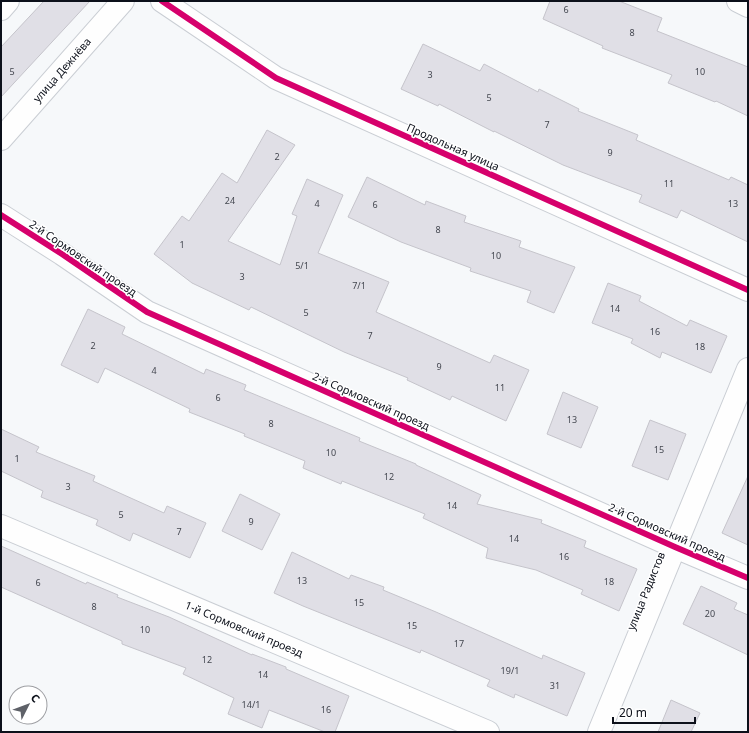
<svg xmlns="http://www.w3.org/2000/svg" width="749" height="733" font-family="'Noto Sans',sans-serif">
<rect width="100%" height="100%" fill="#f6f8fa"/>
<path fill="#e0dfe6" stroke="#c5c4cb" d="M44,1H90L1,97V47Z
M550,1H619L662,18L657,31L748,67V116L716,101L715,102L668,83L672,75L602,48L603,46L543,19Z
M423,44L480,71L484,64L538,92L539,89L579,109L578,111L638,135L636,140L729,180L731,177L748,185V242L681,210L677,218L639,202L642,195L563,165L494,131V132L439,104L438,106L401,89Z
M267,130L295,145L228,241L280,265L297,216L292,214L307,179L343,195L318,253L389,282L376,312L490,363L494,355L529,370L506,421L452,396L450,400L407,380L408,378L344,352L251,307L249,310L192,283L154,254L182,216L189,221L222,173L237,183Z
M367,177L425,205L426,201L466,216L464,222L521,241L519,247L575,267L554,313L527,302L531,291L470,271L471,268L401,242L348,217Z
M608,283L641,296L639,301L687,326L690,320L727,336L711,373L662,352L660,358L631,343L633,339L592,323Z
M88,309L125,327L122,334L204,374L206,369L246,385L244,390L360,438L359,441L416,464V465L481,495L477,504L542,520L541,523L586,541L584,547L637,569L619,611L581,594L583,590L536,570L486,558L488,548L423,518L425,514L342,481L341,484L303,468L305,461L244,436L245,434L189,412L190,409L105,368L98,383L61,365Z
M563,392L598,407L581,448L547,434Z
M650,420L686,434L668,480L632,466Z
M1,429L39,447L36,452L95,476L93,481L164,513L167,506L206,523L190,558L133,533L130,541L96,525L98,520L41,497L43,491L1,471Z
M748,476V545L722,533Z
M240,494L280,514L262,550L222,531Z
M1,546L86,584L87,582L118,595L117,597L169,617L252,655V654L286,667V669L349,696L335,732H325L269,710L262,728L228,714L234,698L183,674L186,668L122,644V641L1,587Z
M292,552L349,579L351,575L384,587L383,590L436,612L542,659L543,655L585,673L567,716L515,694L514,698L487,686L490,680L421,650L420,653L303,606L274,593Z
M701,586L737,603L734,609L748,615V655L683,624Z
M671,700L700,713L691,732H658Z"/>
<g fill="none" stroke-linecap="round" stroke-linejoin="round">
<g stroke="#caced4" stroke-width="24">
<path id="minor" d="M162,1L276,78L748,290
M738,1L748,6
M1,9L8,1
M1,139L123,1
M1,215L62,254L147,312L675,547L748,578
M1,526L488,732
M599,732L748,369"/>
</g>
<use href="#minor" stroke="#fefefe" stroke-width="22"/>
<g stroke="#fff" stroke-width="8">
<path id="cycleway" d="M162,1L276,78L748,290
M1,215L62,254L147,312L675,547L748,578"/>
</g>
<use href="#cycleway" stroke="#d6006c" stroke-width="6"/>
</g>
<g text-anchor="middle" stroke-width="3" stroke-linejoin="round" paint-order="stroke">
<g font-size="9" fill="#444750">
<text x="566" y="13">6</text>
<text x="632" y="36">8</text>
<text x="12" y="75">5</text>
<text x="700" y="75">10</text>
<text x="430" y="78">3</text>
<text x="489" y="101">5</text>
<text x="547" y="128">7</text>
<text x="610" y="156">9</text>
<text x="277" y="160">2</text>
<text x="669" y="187">11</text>
<text x="230" y="204">24</text>
<text x="317" y="207">4</text>
<text x="733" y="207">13</text>
<text x="375" y="208">6</text>
<text x="438" y="233">8</text>
<text x="182" y="248">1</text>
<text x="496" y="259">10</text>
<text x="302" y="269">5/1</text>
<text x="242" y="280">3</text>
<text x="359" y="289">7/1</text>
<text x="615" y="312">14</text>
<text x="306" y="316">5</text>
<text x="655" y="335">16</text>
<text x="370" y="339">7</text>
<text x="93" y="349">2</text>
<text x="700" y="350">18</text>
<text x="439" y="370">9</text>
<text x="154" y="374">4</text>
<text x="500" y="391">11</text>
<text x="218" y="401">6</text>
<text x="572" y="423">13</text>
<text x="271" y="427">8</text>
<text x="659" y="453">15</text>
<text x="331" y="456">10</text>
<text x="17" y="462">1</text>
<text x="389" y="480">12</text>
<text x="68" y="490">3</text>
<text x="452" y="509">14</text>
<text x="121" y="518">5</text>
<text x="251" y="525">9</text>
<text x="179" y="535">7</text>
<text x="514" y="542">14</text>
<text x="564" y="560">16</text>
<text x="302" y="584">13</text>
<text x="609" y="585">18</text>
<text x="38" y="586">6</text>
<text x="359" y="606">15</text>
<text x="94" y="610">8</text>
<text x="710" y="617">20</text>
<text x="412" y="629">15</text>
<text x="145" y="633">10</text>
<text x="459" y="647">17</text>
<text x="207" y="663">12</text>
<text x="510" y="674">19/1</text>
<text x="263" y="678">14</text>
<text x="555" y="689">31</text>
<text x="251" y="708">14/1</text>
<text x="326" y="713">16</text>
</g>
<g font-size="11" fill="#0c101a" stroke="#fff">
<text transform="translate(62 70) rotate(-49)" y="4">улица Дежнёва</text>
<text transform="translate(453 147) rotate(24)" y="4">Продольная улица</text>
<text transform="translate(83 258) rotate(34)" y="4">2-й Сормовский проезд</text>
<text transform="translate(371 401) rotate(24)" y="4">2-й Сормовский проезд</text>
<text transform="translate(667 532) rotate(24)" y="4">2-й Сормовский проезд</text>
<text transform="translate(646 591) rotate(-68)" y="4">улица Радистов</text>
<text transform="translate(244 629) rotate(23)" y="4">1-й Сормовский проезд</text>
</g>
</g>
<rect width="749" height="733" fill="none" stroke="#0c101a" stroke-width="4"/>
<g transform="translate(28 705) rotate(48)"><circle r="19" fill="#ffffff" stroke="#9e9fa3"/>
<path d="M0-3L7 15L0 10L-7 15Z" fill="#5e6168"/>
<text y="-6" font-size="11" font-weight="bold" text-anchor="middle" fill="#0c101a">С</text>
</g>
<path d="M613 717v6h82v-6" fill="none" stroke="#0c101a" stroke-width="2"/>
<text x="619" y="717" font-size="12" fill="#0c101a" stroke="#ffffff" stroke-width="3" paint-order="stroke">20 m</text>
</svg>
